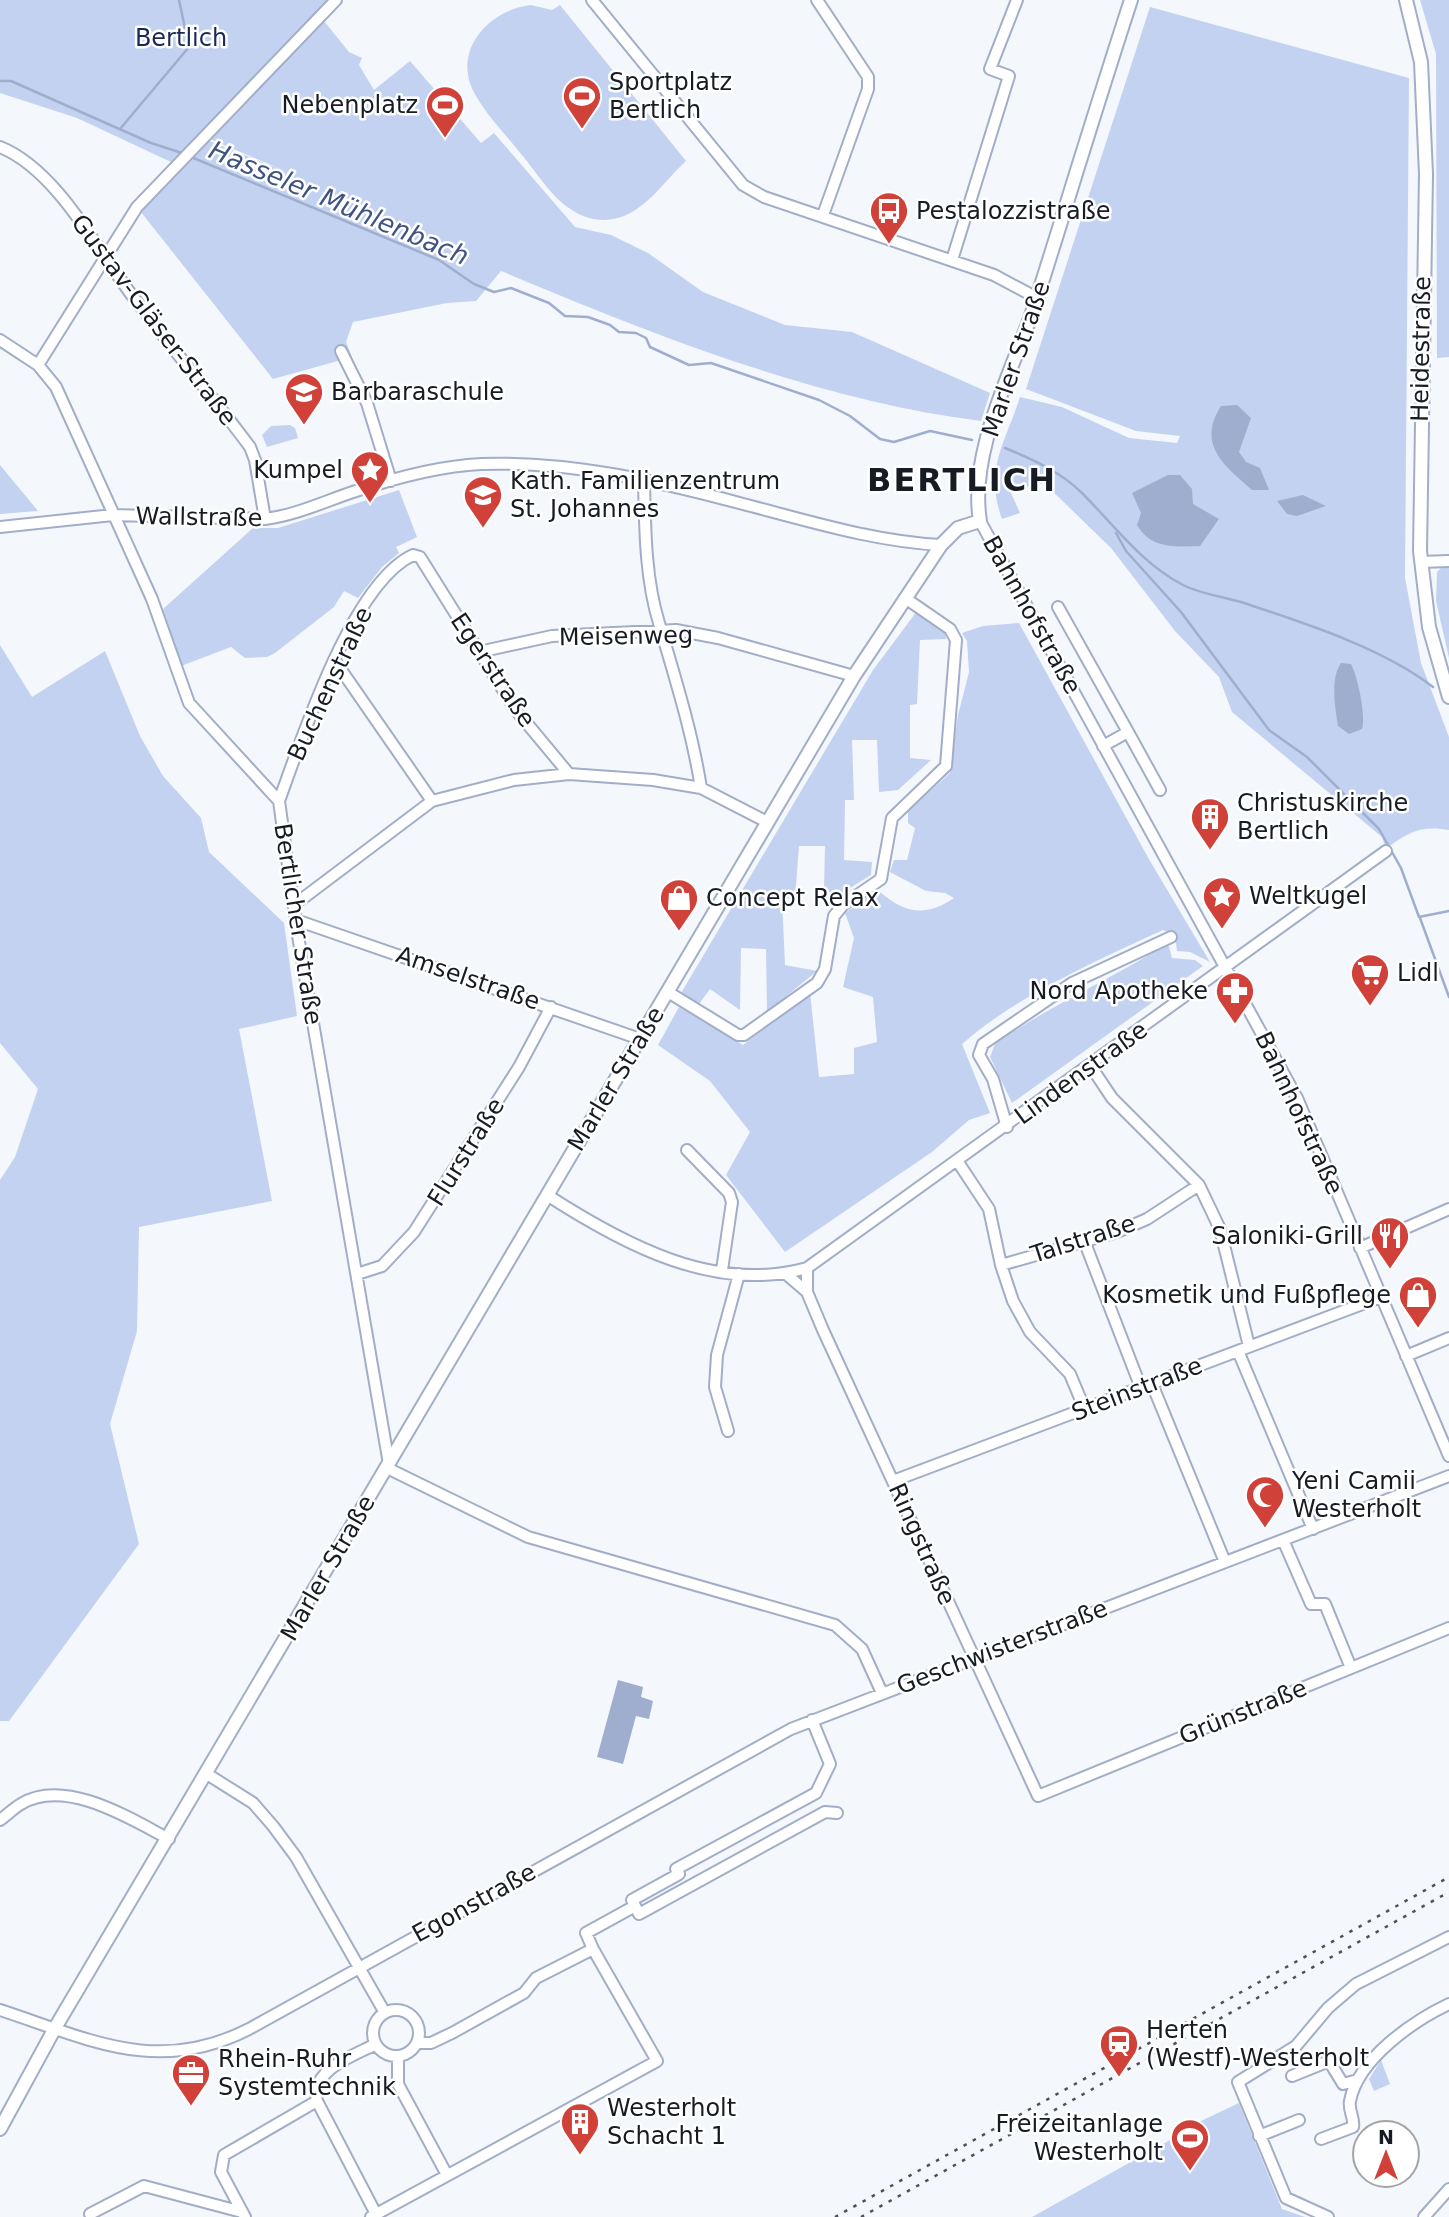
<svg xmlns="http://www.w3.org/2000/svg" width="1449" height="2217" font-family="'DejaVu Sans',sans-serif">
<rect width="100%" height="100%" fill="#f4f7fc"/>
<path fill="#c4d2f1" d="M0,0H329L171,162L77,118L0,93Z
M1420,0H1449V357L1437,358L1436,54Z
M531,5L552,10L560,5L686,161C664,181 644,214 613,219C599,222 584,218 572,210C552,198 537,173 522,155C507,136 488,117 476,96C450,53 487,10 531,5Z
M1150,7L1409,78L1405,578L1421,663L1449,737V830C1422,825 1407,832 1386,849L1382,837L1232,712L1219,677L1175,631L1111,548L1045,484H1034L1011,493L1020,513L1002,519C984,469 1005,444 1020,397L1062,407L1129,438L1177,443L1180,436L1136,431L1026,389Z
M324,21L349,52L362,58L359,65L374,90L410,61L481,143L494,133L575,227L611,235L648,253L703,292L785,325L852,332L990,393L981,421C815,400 655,335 501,271L476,301L447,303L353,322L346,342L352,357L273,379L137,207L202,138L285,171L210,139Z
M290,425L295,428L298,438L267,447L262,435L271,426Z
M0,465L38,511L0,514Z
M399,490L417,537L396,547L399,553L382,567L358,598L344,591L334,607L275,653L267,657L245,658L231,647L181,666L163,609L253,528H278Z
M1445,564H1449V658L1436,601L1437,572Z
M917,611L946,632V639L920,640L917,704L910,705V758L931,760L898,790L879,792L877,740H852L854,800H845L844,860L872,862L871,875L837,896L824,889L825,846H799L795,898L782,899L785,965L817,971L767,1012L766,949L741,948L740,1010L710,989L699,1004L681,993L873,670Z
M1019,623L1150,861L1210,962L1190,952L1177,951L1175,935L1163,930C1096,961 1018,995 962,1044L990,1113L969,1120L932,1152L785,1252L726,1175L750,1132L710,1081L658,1045L679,1007L743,1045L810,992L819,1077L854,1074V1048L877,1042L873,997L843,987L854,938L845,913L878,890C903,913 925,918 954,898L945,893L926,891L890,872L894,860H907L915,828L908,823V811L950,773L958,715L969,672L967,641L962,633L983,626Z
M0,645L32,697L105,651L140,736L163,776L201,818L209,852L284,923L297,1016L239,1029L272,1201L139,1227L137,1331L110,1424L139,1544L9,1721H0V1180L15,1157L38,1089L0,1043Z
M1168,943L1172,958L1195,960L1203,966L1012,1103L990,1057L995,1044C1050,1005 1112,979 1168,943Z
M1381,2060L1390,2084L1374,2091L1369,2079Z
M1239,2103L1282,2209L1305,2217H1032L1181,2134L1184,2129Z"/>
<path fill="#9faecf" d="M1237,405L1251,418L1239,452L1246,462L1260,468L1269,490H1252C1225,466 1196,445 1221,406Z
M1168,475H1180L1192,489L1193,504L1219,519L1200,546C1175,547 1151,549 1137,525L1141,513L1132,493Z
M1303,495L1326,506L1297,516L1287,514L1277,501Z
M1341,663L1351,664C1358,677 1366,716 1362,729L1349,734L1338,726C1335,707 1330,679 1341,663Z
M618,1680L643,1687L641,1697L653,1701L649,1719L636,1716L623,1764L597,1757Z"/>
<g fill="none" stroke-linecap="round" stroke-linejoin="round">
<path stroke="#9faecf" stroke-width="2.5" d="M0,81H11L151,143L182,153
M120,129L189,47L179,0
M191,157L439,260L474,284L494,292L511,288L549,303L565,316L588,317L610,325L619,332L636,333L646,338L650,347L689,365L711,363L819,400L850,416L880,439L894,442L930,431L972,440
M1005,448C1032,459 1061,472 1082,493C1115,526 1141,563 1183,585C1201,594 1225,597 1244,603C1304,623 1383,648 1433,687
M1116,533L1126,551L1181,612L1269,730L1307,757L1379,829L1401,868L1419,917L1449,911
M1420,918L1449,997"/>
<g stroke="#a2aec7" stroke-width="14">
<path id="minor" d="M592,0L743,185L764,197L994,275L1037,298
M817,0L868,77V89L823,215
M0,147C57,170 97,250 134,298C172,348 212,396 250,447L255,460L265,519
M952,260L1009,76L990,69L1017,0
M0,340L38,365L56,387L152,599L189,703L279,801L297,930L389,1464
M341,351L367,403L391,481
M38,365L137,207L336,0
M644,480C645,526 645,578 659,623C675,678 692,731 701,788
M980,521L1297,1098L1449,1456
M0,527L113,515L265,519C297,515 325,501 356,491C395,478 439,466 481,464C570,461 658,481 743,504C809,521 872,541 941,545
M1421,562L1449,561
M1058,607L1128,732
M479,652L552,636L676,630L718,638L854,676
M335,661L432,801
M1103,746L1128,732L1160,790
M279,801C302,738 352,583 413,555L420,557L515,709L569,774
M293,901L302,899L432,801L514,780L569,774L653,780L701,788L767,822
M296,920L640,1039
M668,992L738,1035H744L817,983L825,969L834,916L843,905L881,879L892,818L946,766L956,640L950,629L905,598
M1090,1065L1112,1098L1199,1185L1220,1229L1249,1346
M1007,1127L993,1079L979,1055L983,1044L1072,983L1171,937
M687,1150L729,1193L732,1202L722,1270
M958,1162L989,1209L1001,1265L1013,1301L1030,1332L1070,1374L1085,1410
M547,1195C623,1244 715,1294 807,1268L1386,851
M1085,1243L1141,1388
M1360,1248L1449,1209
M1001,1265L1117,1232L1147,1219L1199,1185
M807,1268V1292L823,1330L1038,1796L1449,1628
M357,1274L382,1266L414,1232L519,1067L551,1007
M786,1274L807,1292
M1238,1351L1313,1529
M1406,1356L1449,1338
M1152,1384L1225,1562
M728,1431L715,1387L717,1355L739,1274
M387,1468L528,1537L835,1625L862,1649L882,1693
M893,1481L1381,1297
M1283,1540L1311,1604H1325L1351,1668
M207,1774L253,1803L273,1826L296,1857L385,2013
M0,1820C7,1815 14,1808 21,1804C65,1777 131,1819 169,1839
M635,1906L632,1900L679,1874L676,1869L816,1793L830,1764L812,1720
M0,2010C89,2039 157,2076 249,2029L791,1729L1449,1476
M373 2033a23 23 0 1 1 46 0a23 23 0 1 1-46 0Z
M417,2043H431L452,2033L524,1993L536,1978L593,1949L586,1933L635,1906L639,1914L825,1812L837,1813
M398,2056V2084L447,2175
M1292,2076L1329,2061L1343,2084L1358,2080
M317,2101L376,2214
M1259,2136L1299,2120
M1321,2139L1353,2127C1355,2119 1348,2110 1350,2101C1358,2059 1413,2021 1449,2004
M90,2214L144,2186L242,2212
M245,2217L221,2172L224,2155L317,2101C310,2070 353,2056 376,2044
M371,2217L657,2061L593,1949
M1328,2217L1286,2198L1238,2082L1296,2046L1328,2008L1356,1984L1449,1937
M1424,2217L1449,2189"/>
</g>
<g stroke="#a2aec7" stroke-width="16">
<path id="major" d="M1406,0L1421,62L1426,174L1420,551L1429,627L1449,697
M0,2129L55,2028L854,676L941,545L958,528L980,521C968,449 1017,363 1038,295C1069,197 1099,98 1131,0"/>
</g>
<use href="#minor" stroke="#fff" stroke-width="10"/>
<use href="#major" stroke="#fff" stroke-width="12"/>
<path stroke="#4d5159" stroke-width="2.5" stroke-dasharray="3.5 7" stroke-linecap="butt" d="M835,2217L1449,1877
M861,2217L1449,1892"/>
</g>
<defs>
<g id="stadium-pin" transform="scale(2.0125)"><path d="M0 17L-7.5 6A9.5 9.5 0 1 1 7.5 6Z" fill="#d04239" stroke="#fff"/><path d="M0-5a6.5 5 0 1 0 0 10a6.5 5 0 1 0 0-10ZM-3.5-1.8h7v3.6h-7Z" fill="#fff"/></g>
<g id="bus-pin" transform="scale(2.0125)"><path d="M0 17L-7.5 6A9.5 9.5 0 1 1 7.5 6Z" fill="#d04239" stroke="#fff"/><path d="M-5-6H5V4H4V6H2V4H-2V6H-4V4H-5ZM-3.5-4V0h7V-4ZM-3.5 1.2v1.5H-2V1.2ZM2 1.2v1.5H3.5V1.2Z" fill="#fff"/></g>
<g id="school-pin" transform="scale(2.0125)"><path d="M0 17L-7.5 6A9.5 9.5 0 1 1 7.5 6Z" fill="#d04239" stroke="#fff"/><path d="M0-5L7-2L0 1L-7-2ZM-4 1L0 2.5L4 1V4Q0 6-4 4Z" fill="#fff"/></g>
<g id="sight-pin" transform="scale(2.0125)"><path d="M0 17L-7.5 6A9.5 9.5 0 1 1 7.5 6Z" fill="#d04239" stroke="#fff"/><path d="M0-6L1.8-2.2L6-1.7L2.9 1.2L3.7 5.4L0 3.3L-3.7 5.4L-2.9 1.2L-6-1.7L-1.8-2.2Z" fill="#fff"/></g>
<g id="building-pin" transform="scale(2.0125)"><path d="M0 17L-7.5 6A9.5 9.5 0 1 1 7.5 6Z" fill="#d04239" stroke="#fff"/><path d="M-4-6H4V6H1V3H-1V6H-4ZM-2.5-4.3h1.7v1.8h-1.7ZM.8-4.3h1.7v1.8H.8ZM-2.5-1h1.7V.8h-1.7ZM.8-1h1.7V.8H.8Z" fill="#fff"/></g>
<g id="shop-pin" transform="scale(2.0125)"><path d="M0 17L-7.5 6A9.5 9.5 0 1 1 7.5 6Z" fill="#d04239" stroke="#fff"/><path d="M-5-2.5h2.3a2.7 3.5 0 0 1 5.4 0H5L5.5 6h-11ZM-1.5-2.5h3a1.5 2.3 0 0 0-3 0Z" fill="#fff"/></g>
<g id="supermarket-pin" transform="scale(2.0125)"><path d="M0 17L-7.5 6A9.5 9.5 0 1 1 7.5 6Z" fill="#d04239" stroke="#fff"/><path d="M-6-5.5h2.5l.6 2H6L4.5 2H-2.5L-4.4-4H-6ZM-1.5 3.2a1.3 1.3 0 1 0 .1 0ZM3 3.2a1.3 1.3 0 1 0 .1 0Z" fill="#fff"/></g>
<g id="pharmacy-pin" transform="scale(2.0125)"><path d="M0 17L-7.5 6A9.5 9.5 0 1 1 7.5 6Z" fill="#d04239" stroke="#fff"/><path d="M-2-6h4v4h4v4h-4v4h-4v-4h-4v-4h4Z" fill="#fff"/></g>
<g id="restaurant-pin" transform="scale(2.0125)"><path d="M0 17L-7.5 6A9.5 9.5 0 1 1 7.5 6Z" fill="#d04239" stroke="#fff"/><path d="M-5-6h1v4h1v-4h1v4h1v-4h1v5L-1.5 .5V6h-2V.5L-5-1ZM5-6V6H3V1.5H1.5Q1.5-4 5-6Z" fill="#fff"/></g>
<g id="mosque-pin" transform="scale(2.0125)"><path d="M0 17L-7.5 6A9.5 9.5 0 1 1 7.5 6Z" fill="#d04239" stroke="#fff"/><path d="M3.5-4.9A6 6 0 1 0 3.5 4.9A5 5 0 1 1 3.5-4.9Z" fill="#fff"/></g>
<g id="station-pin" transform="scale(2.0125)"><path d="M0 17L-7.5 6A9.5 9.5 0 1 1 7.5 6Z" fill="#d04239" stroke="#fff"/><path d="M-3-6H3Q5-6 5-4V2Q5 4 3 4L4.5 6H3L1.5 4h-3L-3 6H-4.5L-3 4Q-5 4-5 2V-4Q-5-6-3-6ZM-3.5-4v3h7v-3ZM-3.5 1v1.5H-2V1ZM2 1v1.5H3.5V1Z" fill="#fff"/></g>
<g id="office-pin" transform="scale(2.0125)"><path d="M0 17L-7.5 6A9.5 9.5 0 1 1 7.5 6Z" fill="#d04239" stroke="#fff"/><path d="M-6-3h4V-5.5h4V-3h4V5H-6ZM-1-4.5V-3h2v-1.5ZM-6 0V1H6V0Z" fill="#fff"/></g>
</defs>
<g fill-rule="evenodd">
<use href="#stadium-pin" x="582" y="96"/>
<use href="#stadium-pin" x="445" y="105"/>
<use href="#bus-pin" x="889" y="211"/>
<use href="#school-pin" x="304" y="392"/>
<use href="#sight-pin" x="370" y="470"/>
<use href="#school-pin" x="483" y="495"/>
<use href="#building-pin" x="1210" y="817"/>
<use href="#sight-pin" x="1222" y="896"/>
<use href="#shop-pin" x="679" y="898"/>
<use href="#supermarket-pin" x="1370" y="973"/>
<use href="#pharmacy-pin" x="1235" y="991"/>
<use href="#restaurant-pin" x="1390" y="1236"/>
<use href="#shop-pin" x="1418" y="1295"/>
<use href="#mosque-pin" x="1265" y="1495"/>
<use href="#station-pin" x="1119" y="2044"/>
<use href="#office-pin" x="191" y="2073"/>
<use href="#building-pin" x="580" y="2122"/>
<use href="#stadium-pin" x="1190" y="2138"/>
</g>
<g text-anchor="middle" stroke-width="5" stroke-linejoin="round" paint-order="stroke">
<g font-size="24" fill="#182953" stroke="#fff">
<text x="181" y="46">Bertlich</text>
</g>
<g font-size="24" fill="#171b24" stroke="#fff" text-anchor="start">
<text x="609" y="90">Sportplatz<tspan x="609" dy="28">Bertlich</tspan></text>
<text x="418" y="113" text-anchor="end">Nebenplatz</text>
<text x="916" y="219">Pestalozzistraße</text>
<text x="331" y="400">Barbaraschule</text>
<text x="343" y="478" text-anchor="end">Kumpel</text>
<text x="510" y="489">Kath. Familienzentrum<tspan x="510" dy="28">St. Johannes</tspan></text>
<text x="1237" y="811">Christuskirche<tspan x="1237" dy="28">Bertlich</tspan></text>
<text x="1249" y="904">Weltkugel</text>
<text x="706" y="906">Concept Relax</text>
<text x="1397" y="981">Lidl</text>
<text x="1208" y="999" text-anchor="end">Nord Apotheke</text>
<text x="1363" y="1244" text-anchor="end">Saloniki-Grill</text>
<text x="1391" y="1303" text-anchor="end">Kosmetik und Fußpflege</text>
<text x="1292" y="1489">Yeni Camii<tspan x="1292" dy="28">Westerholt</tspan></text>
<text x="1146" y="2038">Herten<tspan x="1146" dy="28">(Westf)-Westerholt</tspan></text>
<text x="218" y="2067">Rhein-Ruhr<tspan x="218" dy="28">Systemtechnik</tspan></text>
<text x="607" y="2116">Westerholt<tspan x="607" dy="28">Schacht 1</tspan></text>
<text x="1163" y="2132" text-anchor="end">Freizeitanlage<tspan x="1163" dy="28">Westerholt</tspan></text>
</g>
<g font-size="24" fill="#171b24" stroke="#fff">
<text transform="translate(154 320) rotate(53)" y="8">Gustav-Gläser-Straße</text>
<text transform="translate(1421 349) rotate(-89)" y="8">Heidestraße</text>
<text transform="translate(1016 359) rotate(-71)" y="8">Marler Straße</text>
<text transform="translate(199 517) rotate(1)" y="8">Wallstraße</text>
<text transform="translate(1032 615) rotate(61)" y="8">Bahnhofstraße</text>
<text transform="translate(626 636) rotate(-1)" y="8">Meisenweg</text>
<text transform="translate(493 670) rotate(56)" y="8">Egerstraße</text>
<text transform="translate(330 684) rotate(-65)" y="8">Buchenstraße</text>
<text transform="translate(298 924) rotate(81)" y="8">Bertlicher Straße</text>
<text transform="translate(468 978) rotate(19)" y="8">Amselstraße</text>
<text transform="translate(1081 1073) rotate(-36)" y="8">Lindenstraße</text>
<text transform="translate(616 1079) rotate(-59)" y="8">Marler Straße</text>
<text transform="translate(1299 1113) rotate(65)" y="8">Bahnhofstraße</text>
<text transform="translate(466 1152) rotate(-58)" y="8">Flurstraße</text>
<text transform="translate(1083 1239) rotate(-18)" y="8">Talstraße</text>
<text transform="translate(1137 1389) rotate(-21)" y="8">Steinstraße</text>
<text transform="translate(922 1544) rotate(66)" y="8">Ringstraße</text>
<text transform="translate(328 1568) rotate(-60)" y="8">Marler Straße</text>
<text transform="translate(1002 1647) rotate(-21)" y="8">Geschwisterstraße</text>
<text transform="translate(1243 1712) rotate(-22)" y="8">Grünstraße</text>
<text transform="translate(474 1903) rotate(-29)" y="8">Egonstraße</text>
</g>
<g font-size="26" font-style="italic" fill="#405482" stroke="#fff">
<text transform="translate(339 203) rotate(23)" y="9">Hasseler Mühlenbach</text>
</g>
<g font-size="32" font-weight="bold" letter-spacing="2" fill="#171b24" stroke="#fff">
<text x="962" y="491">BERTLICH</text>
</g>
</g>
<g transform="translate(1386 2154)"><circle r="33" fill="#ffffff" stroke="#a2a4a7" stroke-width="2"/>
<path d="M0-5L12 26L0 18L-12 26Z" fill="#d04239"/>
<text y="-10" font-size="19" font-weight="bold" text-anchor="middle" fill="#171b24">N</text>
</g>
</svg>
